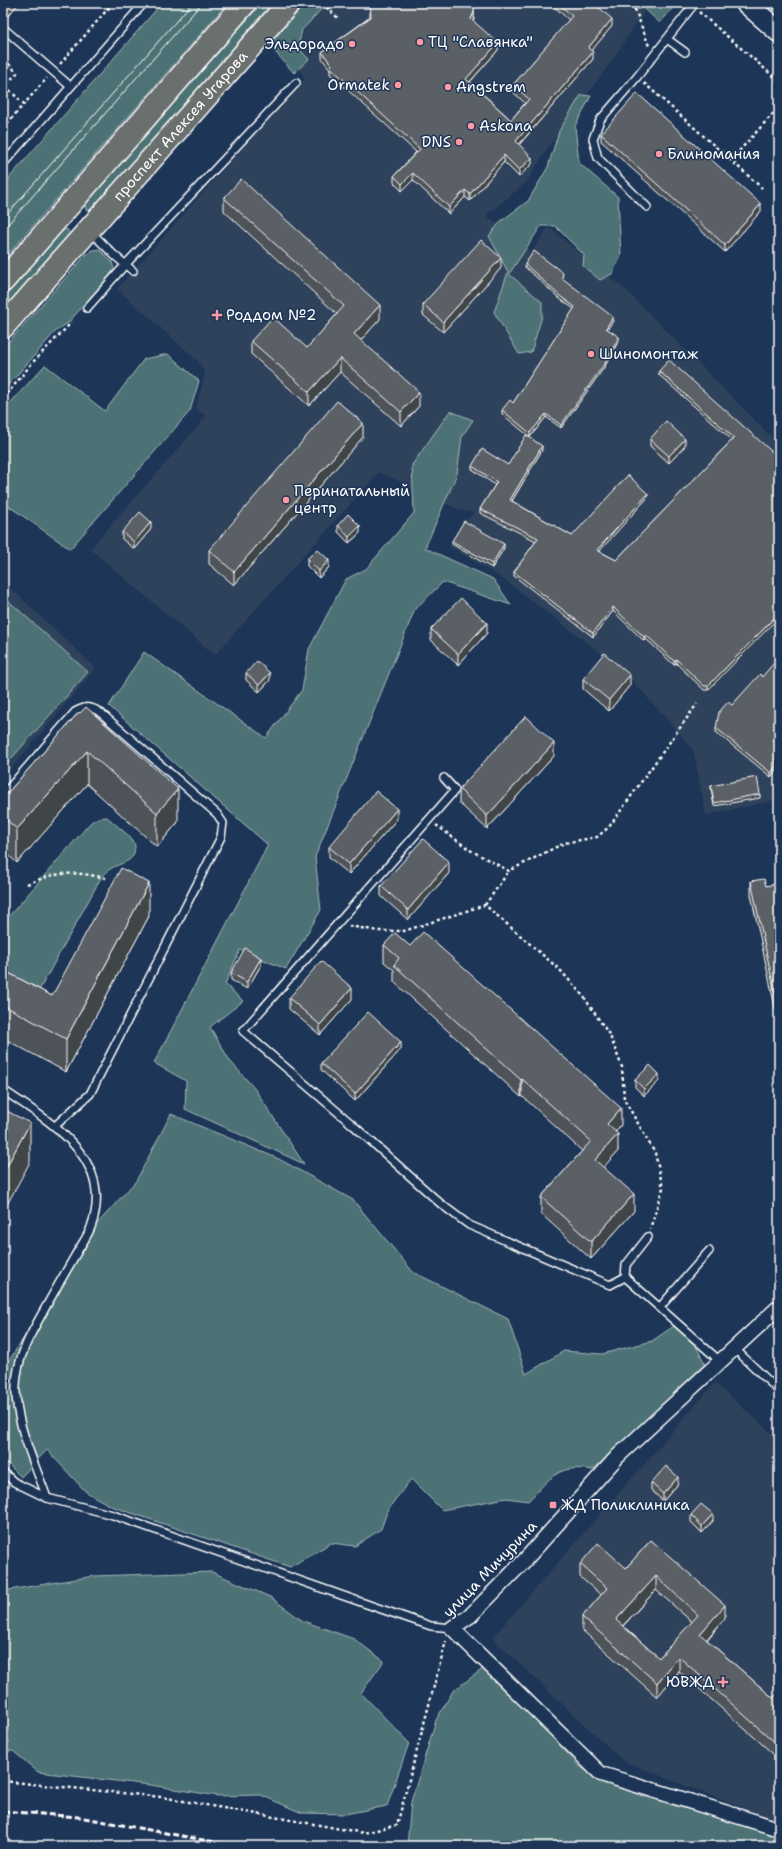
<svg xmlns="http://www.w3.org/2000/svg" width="782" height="1849" font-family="'Shantell Sans',sans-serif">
<rect width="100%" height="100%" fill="#1d3557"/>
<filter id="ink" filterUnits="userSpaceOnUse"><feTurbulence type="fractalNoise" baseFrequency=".025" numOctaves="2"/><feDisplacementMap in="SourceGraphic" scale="8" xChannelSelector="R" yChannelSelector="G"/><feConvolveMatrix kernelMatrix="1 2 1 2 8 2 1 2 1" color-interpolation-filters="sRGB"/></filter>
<g filter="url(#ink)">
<path fill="#2f425c" d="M316,3H650L608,66L546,150L527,182L486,215L531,253L548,227L627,291L779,445V758L771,770L775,800L706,815L693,749L622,669L503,579L449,546L462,523L475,513L462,511L379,472L215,655L90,549L206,417L196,408L205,373L198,361L117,289L305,78L294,62L311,8Z
M3,581L96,668L3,778Z
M715,1383L779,1440V1822L623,1761L492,1638Z
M3,1489L9,1522L3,1553Z"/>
<path fill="#4d7275" stroke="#a6b8ba" d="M162,3H225L219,13L3,260V185Z
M262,3H272L96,205L90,210H86L85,206L89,199Z
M306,3H327L302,30L298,48L309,59L294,73L269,45Z
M638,3H677L660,23Z
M761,3H771L779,10V20Z
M581,95L591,96L575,126L579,163L618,197L621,256L612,274L600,280L583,266L584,255L555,226H541L509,274L542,302V316L531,352L519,354L494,312L508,272L489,236L501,221L528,201L548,167L559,131Z
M67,229L70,234L3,311V299L62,231Z
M99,249L112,262L114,269L109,276L69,322L55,332L3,391V348L85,256L90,251Z
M168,354L199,381L190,411L70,549L3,502V411L45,365L105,411L144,359Z
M450,411L473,420L462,436L457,474L425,548L493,579L511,605L443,582L415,609L315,857L321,910L286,969L240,950L225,984L243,1001L210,1027L230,1061L254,1088L304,1164L185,1109L186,1081L154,1063L268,845L109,706L144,652L266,738L302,690L309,649L346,579L366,569L414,513L412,465Z
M3,596L88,672L3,768Z
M107,817L129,836L135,845C135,863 124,861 112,868C108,870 105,873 102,876L41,987L36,994L3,980V923L91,822L98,818Z
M171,1114L279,1159L353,1200L413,1272L508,1319L526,1374L564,1351L602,1354L652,1341L674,1326L696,1346L705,1364L593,1470C557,1464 552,1477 528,1501L506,1498L442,1510L411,1479L388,1509L381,1529L355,1546L331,1543L290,1567L111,1506L86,1492L47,1450L21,1477L3,1459V1370L96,1225L136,1181Z
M212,1572L270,1597L303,1621L354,1639L384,1661L361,1693L409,1743L387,1806L345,1814L302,1813L261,1795L218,1796L150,1785L38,1772L13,1751H3V1591L94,1576Z
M484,1668L522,1704L578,1765L603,1783L676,1806L779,1833V1846H407L411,1802L436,1720L453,1691Z"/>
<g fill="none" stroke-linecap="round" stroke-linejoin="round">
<g stroke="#fff" stroke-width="10">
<path id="lane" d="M3,28L70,86
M667,39L685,52
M3,164L144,3
M647,207L598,158L593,139L600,120L637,77L695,3
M91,232L114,255L133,271
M87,308L125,265L296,83
M444,778L455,790L243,1031L354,1126L441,1204L469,1225L610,1285L625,1277
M3,795L75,712C86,706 91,706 101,713L217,814L223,823L221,837L90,1094L55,1126
M3,1090C50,1122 116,1159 91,1227C88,1236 81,1245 76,1254C65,1273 54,1292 43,1312C30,1335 17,1358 16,1385C14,1421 35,1464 47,1498
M648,1237L626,1265L625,1277L721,1362
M661,1306L709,1251
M735,1349L777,1389L779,1388
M3,1472L14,1482L47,1498L113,1515L378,1608L431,1626L452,1628"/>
</g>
<g stroke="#fff" stroke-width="17">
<path id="street" d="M779,1307L618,1456L524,1561L470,1616L452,1628L601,1774L779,1829"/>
</g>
<g stroke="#fff" stroke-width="23">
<path id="secondary" d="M746,3L779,32"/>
</g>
<g stroke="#fff" stroke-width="25">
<g id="primary">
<path d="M3,281L245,3"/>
<path id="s1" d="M3,327L289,3"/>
</g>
</g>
<path stroke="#fff" stroke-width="2.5" stroke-dasharray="3 3" stroke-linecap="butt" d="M322,3L338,18
M628,3L635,9L660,3
M635,9L649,46
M699,12L779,81
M3,59L10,65L3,73
M60,64L113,3
M644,83L762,188
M5,86L24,104
M3,88L17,73L10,65
M3,128L47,78
M731,160L779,107
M3,399L33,362L71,323
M436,825L470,850L509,871L564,843L597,837L609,827L697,704
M27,884C58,871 77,871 109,879
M485,905L509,871
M349,926L378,931H404L485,905L560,970L584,997L610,1036L622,1067L624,1099L655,1153L663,1188L650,1229
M3,1781L161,1797L364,1833L397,1825L446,1641"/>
<use href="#lane" stroke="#1d3557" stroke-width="7"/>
<use href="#street" stroke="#1d3557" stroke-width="14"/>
<use href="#secondary" stroke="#1d3557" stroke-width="20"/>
<use href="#primary" stroke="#6b706d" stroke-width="22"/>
<path stroke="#fff" stroke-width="1" d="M3,219L192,3
M3,230L202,3"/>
<path stroke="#fff" stroke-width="3" stroke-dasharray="6 3" stroke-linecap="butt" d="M3,1811L79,1817L236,1846"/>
</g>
<path fill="#4d5358" stroke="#fff" fill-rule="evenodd" d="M3,3H19L7,17L3,14Z
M370,3H474V19L473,21L498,50L470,82L511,120L525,103L513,92V85L569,20L550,3H594L612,26L591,51L593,59L519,145L532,164L519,177L504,162L470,201L465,197L449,214L413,180L402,191L394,183V176L416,152L330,74V69L322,59V52L370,17Z
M601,134L761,211L725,252L601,141Z
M224,198L380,319L361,340L419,406L401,426L340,372L309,406L251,354V341L307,348L337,314L224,211Z
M525,264L563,276L562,279L613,321L607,329L619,340L605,366L561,428L546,417L530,437L502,414V410L513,403L574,309L560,299L525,267Z
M501,268L443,332L423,315V304Z
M659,371L779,458L708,690H704L676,663L674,665L646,639L644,641L613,611L593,637L514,576V572L536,541L480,513V509L495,485L472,469V466L508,465L542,450L512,501L572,536L648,497L599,551L616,560L732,440L659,375Z
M363,437L234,585L209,564V550Z
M650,439L685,446L669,463L650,446Z
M338,525L360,533L349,543L338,532Z
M151,529L134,549L122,539V532Z
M452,541L504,548L492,568L452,544Z
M307,559L329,567L319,578L307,566Z
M431,629L487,633L458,665L431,640Z
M246,673L270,680L259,692L246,680Z
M762,677L774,740L779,744V756L775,762L776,769L771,777L716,732V728L732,705Z
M583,679L630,685L609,711L583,689Z
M79,712L178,822L157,847L87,784L17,863L3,850V798Z
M554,756L487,829L459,803V789Z
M711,786L760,794V798L714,806L711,789Z
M397,819L349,874L329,857V847Z
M778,848H779V861L778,855Z
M449,873L408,920L381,896V886Z
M751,881L766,886L779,885V1026L751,895Z
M149,916L66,1072L3,1038V970L52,996Z
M384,945L410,946L621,1125L616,1131L618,1151L603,1167L634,1211L591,1259L541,1214V1197L582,1151L522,1096L521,1097L394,982V970L384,962Z
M261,965L247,989L231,980V973Z
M289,998L352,999L320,1035L289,1009Z
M401,1049L355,1101L321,1070V1063Z
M635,1080L659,1081L644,1096L635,1087Z
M651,1483L678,1484L663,1501L651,1490Z
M691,1515L713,1521L702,1533L691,1522Z
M651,1540L725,1618L707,1640L773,1698L779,1692V1759L679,1671L657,1697L582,1630V1617L601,1595L580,1577V1564L626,1568ZM656,1590L692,1622L659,1658L623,1626Z"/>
<path fill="#3f4447" stroke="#fff" d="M7,3H19L7,17Z
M474,12V19L471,26V19Z
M612,19V26L588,55V48Z
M498,43V50L466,86V79Z
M593,52V59L516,148V141Z
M504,155V162L470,201V194Z
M532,158V164L519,177V170Z
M413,173V180L402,191V184Z
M465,190V197L449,214V207Z
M761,204V211L725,252V245Z
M501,258V268L443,332V322Z
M380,305V319L354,348V334Z
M613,317V321L606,331V328Z
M619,337V340L605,366L561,428V425Z
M340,358V372L309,406V392Z
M419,392V406L401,426V412Z
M546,414V417L530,437V433Z
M363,423V437L234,585V572Z
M685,439V446L669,463V456Z
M542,446V450L510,504V500Z
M648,494V497L597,554V550Z
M151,522V529L134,549V542Z
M360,526V533L349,543V537Z
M504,544V548L492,568V564Z
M329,560V567L319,578V571Z
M613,607V611L593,637V633Z
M779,613V617L708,690V686Z
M487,623V633L458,665V654Z
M646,635V639L644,641V637Z
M676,659V663L674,665V661Z
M270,673V680L259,692V685Z
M630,675V685L609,711V700Z
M779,732V735L772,743V739Z
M554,743V756L487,829V816Z
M87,751V784L17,863V829Z
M779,752V756L775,763V759Z
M776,766V769L771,777V773Z
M178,789V822L157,847V813Z
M397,809V819L349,874V864Z
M449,862V873L408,920V910Z
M149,883V916L66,1072V1039Z
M261,958V965L247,989V982Z
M352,988V999L320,1035V1025Z
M401,1042V1049L355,1101V1094Z
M659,1074V1081L644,1096V1089Z
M522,1079V1096L521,1097V1080Z
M621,1108V1125L607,1141V1124Z
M30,1123V1162L3,1212V1173Z
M618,1134V1151L595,1177V1160Z
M634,1194V1211L591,1259V1242Z
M678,1477V1484L663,1501V1494Z
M713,1514V1521L702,1533V1526Z
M656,1576V1590L616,1633V1620Z
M725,1605V1618L700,1647V1634Z
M679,1657V1671L657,1697V1683Z"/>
<path fill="#5a6166" stroke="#fff" fill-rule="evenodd" d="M370,3H474V12L471,19L498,43L466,79L511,120L529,99L513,85L572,16L558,3H594L612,19L588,48L593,52L516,141L532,158L519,170L504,155L470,194L465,190L449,207L413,173L402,184L394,176L420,149L330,67L332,65L322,52L371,17Z
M637,93L761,204L725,245L601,134Z
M241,179L380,305L354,334L419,392L401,412L340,358L309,392L251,341L273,317L307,348L344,306L224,198Z
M481,240L501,258L443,322L423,304Z
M534,251L563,273L562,278L613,317L606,328L619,337L605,363L561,425L546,414L530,433L502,410L510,400L513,403L575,307L560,296L525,264Z
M669,360L779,458V613L708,686H704L676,659L674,661L646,635L644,637L613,607L593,633L514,572L538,538L480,509L497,482L472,466L482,449L508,465L526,435L542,446L510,500L572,536L628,475L648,494L597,550L616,560L734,438L659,371Z
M337,401L363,423L234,572L209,550Z
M666,421L685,439L669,456L650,439Z
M140,512L151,522L134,542L122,532Z
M348,514L360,526L349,537L338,525Z
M464,521L504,544L492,564L452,541Z
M317,549L329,560L319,571L307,559Z
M461,598L487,623L458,654L431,629Z
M604,653L630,675L609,700L583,679Z
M779,657V732L772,739L779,744V752L775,759L776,766L771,773L716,728L719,712L728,702L732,705L760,674L762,677Z
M257,661L270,673L259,685L246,673Z
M86,707L178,789L157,813L87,751L17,829L3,817V798L79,712L80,713Z
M526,716L554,743L487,816L459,789Z
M757,777L760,794L714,803L711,786Z
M376,791L397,809L349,864L329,847Z
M423,839L449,862L408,910L381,886Z
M121,868L149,883L66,1039L3,1005V970L52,996Z
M764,879L766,886L779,883V1012L751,881Z
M423,932L621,1108L607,1124L618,1134L595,1160L634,1194L591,1242L541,1197L591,1141L522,1079L521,1080L394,965L399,958L384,945L395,933L410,946Z
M245,948L261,958L247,982L231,973Z
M321,961L352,988L320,1025L289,998Z
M368,1012L401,1042L355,1094L321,1063Z
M650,1065L659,1074L644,1089L635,1080Z
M3,1109L30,1123L3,1173Z
M666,1466L678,1477L663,1494L651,1483Z
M701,1504L713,1514L702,1526L691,1515Z
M651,1540L725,1605L700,1634L773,1698L779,1692V1746L679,1657L657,1683L582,1617L607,1588L580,1564L598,1543L626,1568ZM656,1576L698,1615L659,1658L616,1620Z"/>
</g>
<g fill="#ff9aa2" stroke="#1d3557" stroke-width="1.5">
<circle cx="420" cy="42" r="4"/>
<circle cx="352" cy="44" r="4"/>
<circle cx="398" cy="85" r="4"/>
<circle cx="448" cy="87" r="4"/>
<circle cx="471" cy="126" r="4"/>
<circle cx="459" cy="142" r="4"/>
<circle cx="659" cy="154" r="4"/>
<path d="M215 309h4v4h4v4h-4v4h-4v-4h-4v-4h4z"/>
<circle cx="591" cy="354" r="4"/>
<circle cx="286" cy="500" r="4"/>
<rect x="549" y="1501" width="8" height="8" rx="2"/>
<path d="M721 1676h4v4h4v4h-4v4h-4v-4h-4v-4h4z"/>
</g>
<g text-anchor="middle" stroke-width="3" stroke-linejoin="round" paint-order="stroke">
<g font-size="15" fill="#fff" stroke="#1d3557" text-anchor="start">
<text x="428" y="47">ТЦ "Славянка"</text>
<text x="344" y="49" text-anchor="end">Эльдорадо</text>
<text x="390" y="90" text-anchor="end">Ormatek</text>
<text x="456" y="92">Angstrem</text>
<text x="479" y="131">Askona</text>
<text x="451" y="147" text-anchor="end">DNS</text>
<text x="667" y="159">Блиномания</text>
<text x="226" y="320">Роддом №2</text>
<text x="599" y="359">Шиномонтаж</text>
<text x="294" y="496">Перинатальный<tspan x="294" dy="17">центр</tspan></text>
<text x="561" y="1510">ЖД Поликлиника</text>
<text x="714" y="1687" text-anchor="end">ЮВЖД</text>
</g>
<g font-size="15" fill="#fff" stroke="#1d3557">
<text dy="5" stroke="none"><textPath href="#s1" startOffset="268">проспект Алексея Угарова</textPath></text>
<text transform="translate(490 1569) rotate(-46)" y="5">улица Мичурина</text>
</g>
</g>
<rect width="782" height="1849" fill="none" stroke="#1d3557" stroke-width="16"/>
<rect x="8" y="8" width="766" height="1833" fill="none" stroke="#fff" stroke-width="1.5" filter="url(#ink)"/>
</svg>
